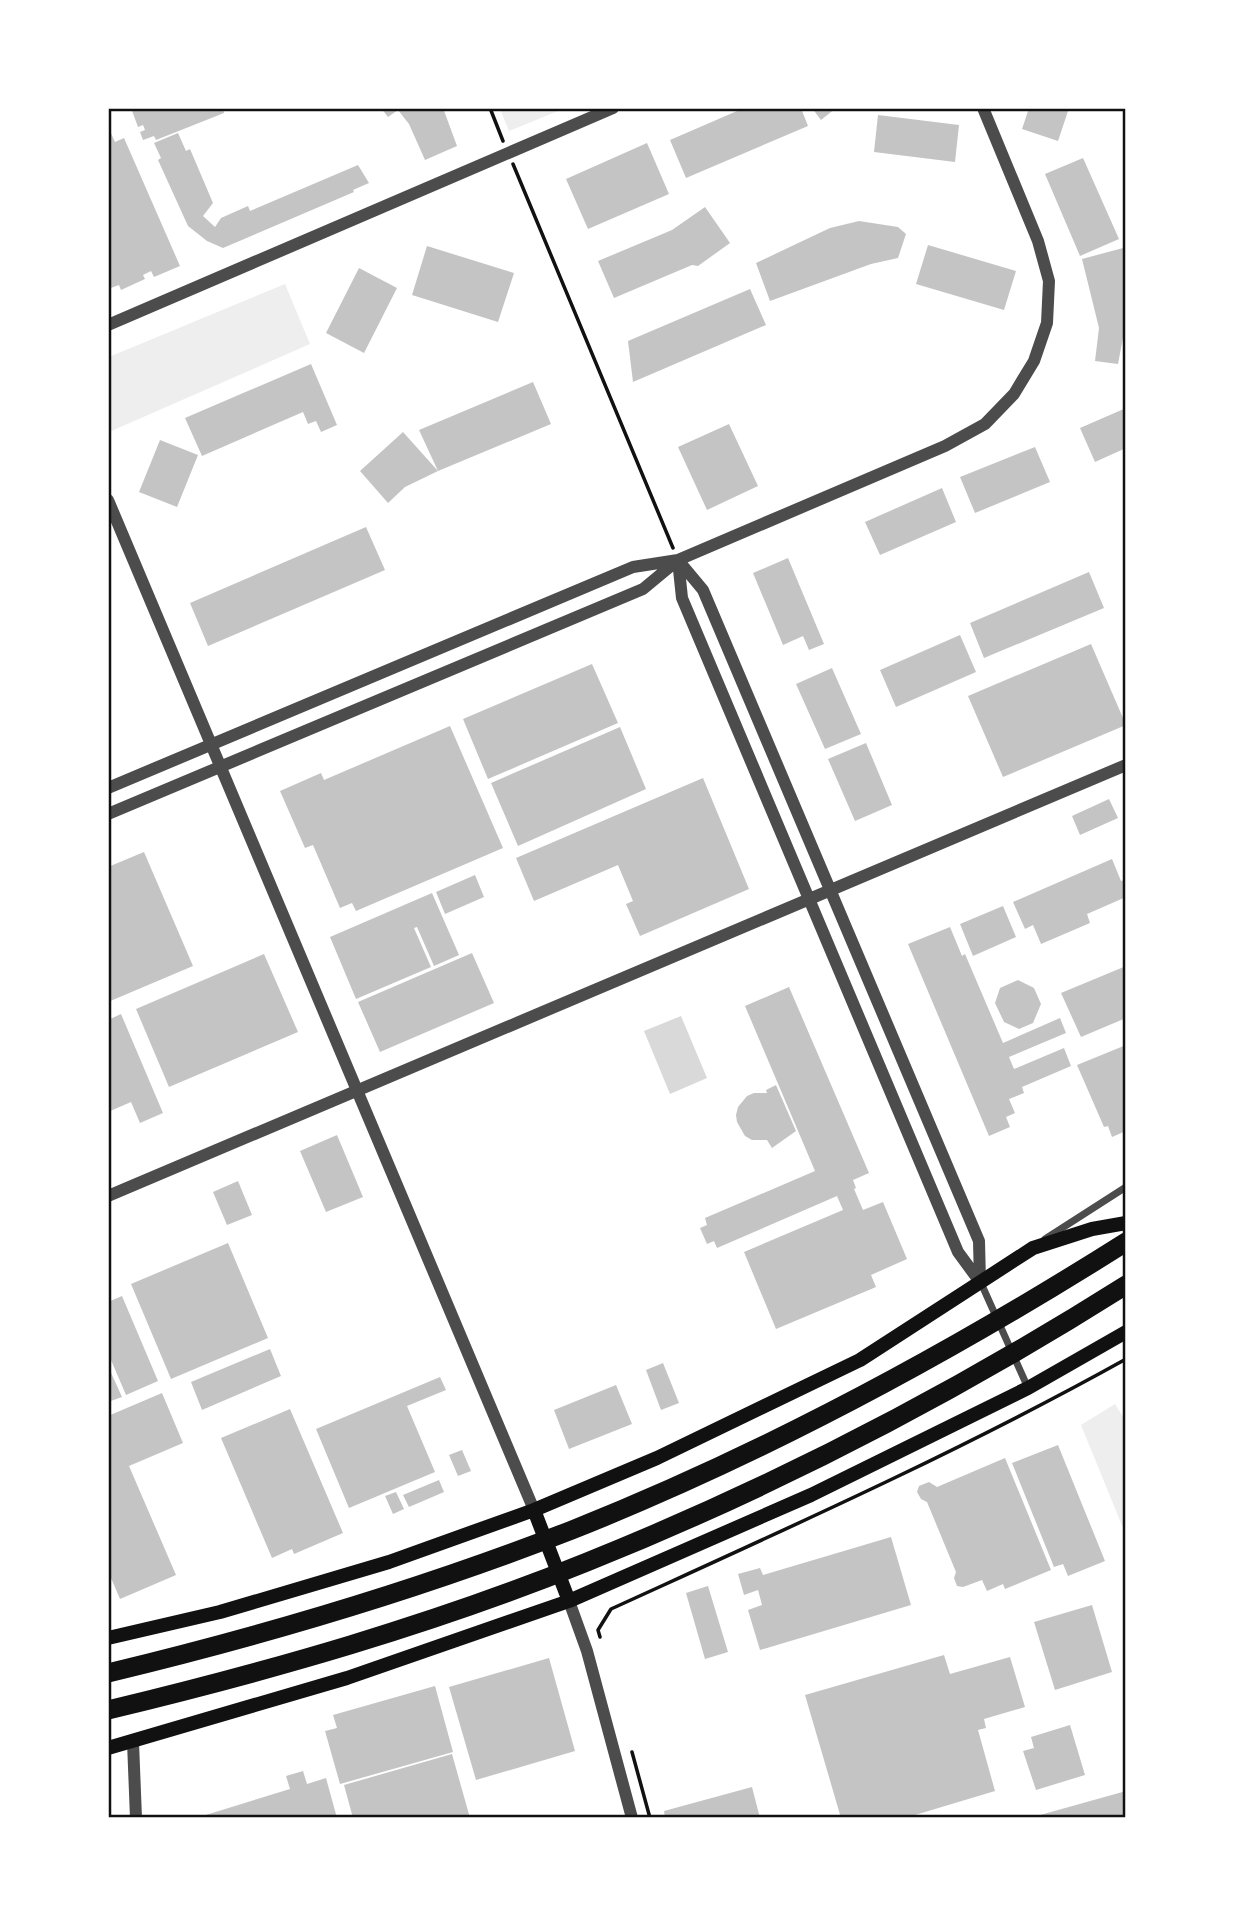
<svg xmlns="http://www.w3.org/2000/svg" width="1234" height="1926" font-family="'Fira Sans',sans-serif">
<rect width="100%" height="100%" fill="#fff"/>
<path fill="#eee" d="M500,109H563L509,131Z
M285,284L310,344L109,432V357Z
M1115,1404L1125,1420V1533L1081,1425Z"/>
<path fill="#d9d9d9" d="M681,1016L707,1078L670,1094L644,1031Z"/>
<path fill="#c4c4c4" d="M131,108H223L224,113L156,140L154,136L143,140L140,132L145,130L143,125L138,127Z
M381,108H443L457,146L425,160L409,124L398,110L388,117Z
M744,108H801L808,126L686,178L670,140Z
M812,108H836L821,120Z
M1029,108H1069L1058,141L1022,129Z
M878,115L959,125L955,162L874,152Z
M108,127L115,142L124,138L180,266L154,277L151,271L143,275L145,279L121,290L119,285L108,289Z
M178,133L186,151L190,149L213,203L203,216L215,227L221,218L248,206L250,211L358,165L369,183L353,190L354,192L223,248L207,241L188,226L158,160L161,158L154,143Z
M647,143L669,194L588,229L566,179Z
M1083,158L1119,239L1080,256L1045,174Z
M705,207L730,243L698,266L692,265L614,298L598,261L672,230Z
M859,221L898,227L906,234L898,258L871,264L770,301L756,263L830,228Z
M928,245L1016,271L1004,310L916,284Z
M427,246L514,273L498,322L412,295Z
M1123,248L1126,257V322L1118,364L1095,361L1099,328L1082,259Z
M359,268L397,288L364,353L326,333Z
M750,289L766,325L633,382L628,341Z
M311,364L337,425L321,432L316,421L308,424L303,412L202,456L185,418Z
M533,382L551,424L438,471L419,430Z
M1126,408V448L1095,462L1080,428Z
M729,424L758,486L707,510L678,447Z
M403,432L438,471L405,487L388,503L360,471Z
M160,440L198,455L177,507L139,492Z
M1035,447L1050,482L975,513L960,477Z
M942,488L956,522L880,555L865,522Z
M366,527L385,570L208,646L190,603Z
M788,558L824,644L809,650L803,636L783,645L753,573Z
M1089,572L1104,608L984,658L970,623Z
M960,635L976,672L896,707L880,670Z
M1091,644L1126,725L1003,777L968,696Z
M592,664L618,723L488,779L463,719Z
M832,668L861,734L825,749L796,684Z
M450,726L503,848L356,911L352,903L340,908L313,845L305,848L280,791L321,773L324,780Z
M620,727L646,789L518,846L491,783Z
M866,743L892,805L855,821L828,759Z
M703,778L749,889L640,936L626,904L633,901L618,865L534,901L516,858Z
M1109,799L1118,818L1080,835L1072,816Z
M144,852L193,966L108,1002V867Z
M1112,859L1121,881L1124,880L1126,882V897L1087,914L1090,923L1041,944L1033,925L1025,929L1013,902Z
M475,875L484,897L445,914L436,892Z
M432,893L459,955L434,966L417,927L414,928L431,967L356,999L330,937Z
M1003,906L1016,937L973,956L960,924Z
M950,927L962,956L965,954L1003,1043L1060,1018L1066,1033L1009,1057L1014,1069L1064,1048L1071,1066L1022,1087L1024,1093L1009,1099L1015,1113L1006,1117L1010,1127L989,1136L908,944Z
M472,953L494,1003L380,1052L358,1002Z
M264,954L298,1032L169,1087L136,1009Z
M1126,966V1018L1081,1037L1061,993Z
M1018,980L1034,988L1041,1004L1033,1023L1019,1029L1004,1022L995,1003L1000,988Z
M789,987L869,1173L853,1180L856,1188L854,1189L863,1210L883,1202L907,1259L871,1275L876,1287L776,1329L744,1252L843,1210L837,1196L717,1248L714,1241L707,1244L700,1228L707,1225L705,1218L815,1171L745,1006Z
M121,1014L163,1113L140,1123L131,1102L108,1112V1020Z
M1126,1045V1131L1112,1137L1108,1126L1104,1127L1077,1065Z
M776,1085L796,1131L772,1148L767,1140H752L745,1136L737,1122L736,1115L738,1107L747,1096L754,1093H767L766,1090Z
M337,1135L363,1197L326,1212L300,1151Z
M238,1181L252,1215L227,1225L213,1192Z
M228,1243L268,1338L171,1379L131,1284Z
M122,1296L158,1381L126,1395L108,1353V1302Z
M270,1349L281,1376L202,1410L191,1382Z
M663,1363L679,1403L661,1410L646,1370Z
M108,1366L122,1397L108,1402Z
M440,1377L446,1390L407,1406L435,1472L349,1508L316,1429Z
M616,1385L632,1424L569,1449L554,1410Z
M162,1393L183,1443L129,1466L176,1575L120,1599L108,1571V1416Z
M290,1409L343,1533L294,1554L292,1549L272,1558L221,1438Z
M1058,1445L1105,1561L1068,1576L1063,1564L1054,1567L1012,1463Z
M462,1450L471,1471L458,1476L449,1455Z
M1005,1458L1051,1570L1005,1589L1003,1584L987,1591L982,1580L963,1587L957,1586L954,1578L956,1572L927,1502L921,1499L917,1492L919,1486L929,1482L937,1487Z
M439,1480L444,1492L409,1507L403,1495Z
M396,1492L404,1509L393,1514L385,1496Z
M891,1537L911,1605L760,1650L748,1610L762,1605L758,1590L744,1595L738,1574L760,1568L763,1575Z
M708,1586L728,1652L705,1659L686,1593Z
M1092,1605L1112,1672L1055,1690L1034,1622Z
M944,1655L950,1674L1010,1657L1025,1707L984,1719L986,1728L978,1730L995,1791L905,1818H841L805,1695Z
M549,1658L575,1751L476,1780L449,1687Z
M435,1686L453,1752L340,1784L325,1731L337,1728L333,1715Z
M1070,1725L1085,1775L1036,1790L1023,1751L1034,1748L1031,1737Z
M452,1754L470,1818H353L344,1785Z
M303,1771L307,1784L326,1778L337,1818H196L290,1789L286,1776Z
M752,1787L760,1818H665L664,1811Z
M1126,1791V1818H1033V1817Z"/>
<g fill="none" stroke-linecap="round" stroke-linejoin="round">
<path stroke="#111" stroke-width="3.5" d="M490,108L503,141
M513,164L673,548
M600,1637L598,1630L611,1609C784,1530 959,1452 1126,1359
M632,1752L650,1818"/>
<path stroke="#4c4c4c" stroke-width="7" d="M1045,1239L1126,1187
M981,1283L1028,1388"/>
<path stroke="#4c4c4c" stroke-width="12" d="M108,325L613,108
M108,500L534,1510
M678,560L703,590L979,1241L980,1282
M678,560L682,598L958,1252L980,1282
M108,788L633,567L678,560L945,446L985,424L1014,394L1034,361L1047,323L1049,281L1038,241L983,108
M108,814L643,589L678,560
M108,1196L1126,765
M569,1601L587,1651L632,1818
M133,1742L136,1818"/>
<path stroke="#111" stroke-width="14" d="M534,1510L569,1601
M108,1638L220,1612L389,1562L534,1510L657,1458L860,1360L1033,1248L1092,1229L1126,1223
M108,1748L347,1678L569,1601L811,1495L1028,1388L1126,1332"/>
<path stroke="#111" stroke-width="19" d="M108,1673C266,1635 421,1589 572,1530C763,1454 952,1352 1126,1242
M108,1710C270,1671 432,1625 587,1562C774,1487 955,1393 1126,1285"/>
</g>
<rect width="1234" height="1926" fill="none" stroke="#ffffff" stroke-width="220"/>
<rect x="110" y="110" width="1014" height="1706" fill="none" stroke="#111" stroke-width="2.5"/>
</svg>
